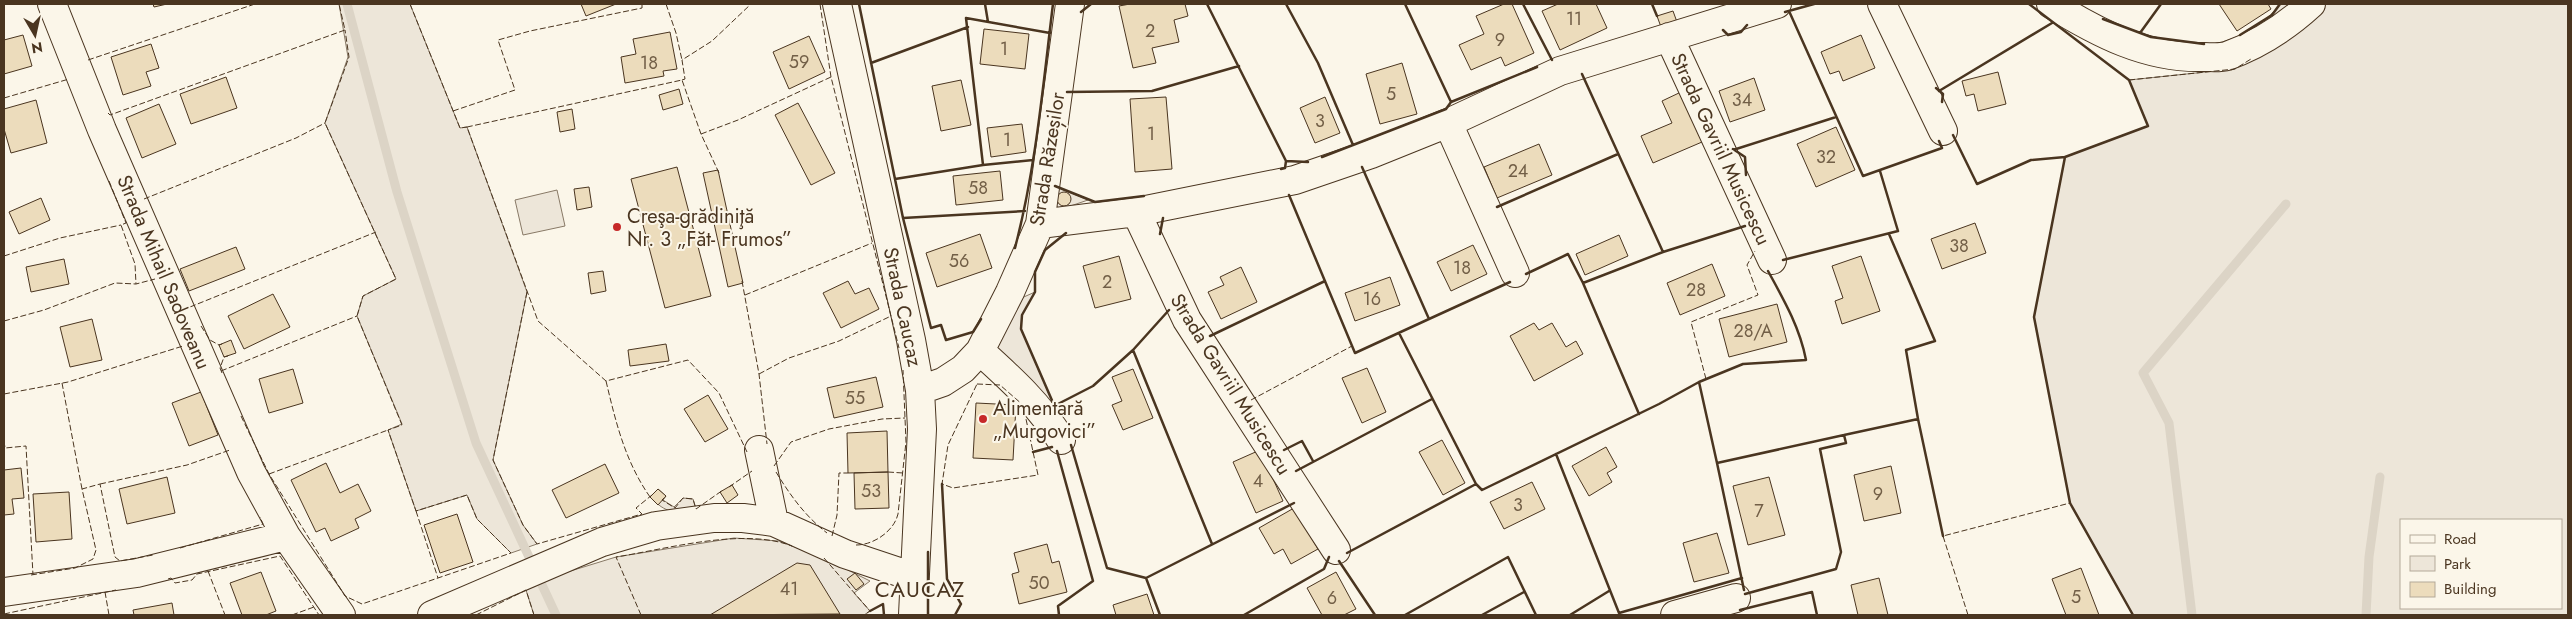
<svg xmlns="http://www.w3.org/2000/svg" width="2572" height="619" font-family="Jost,sans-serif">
<rect width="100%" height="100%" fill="#fbf6e9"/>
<path fill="#ede6d9" stroke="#887966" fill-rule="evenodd" d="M339,4H410L460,128L467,127L527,292L493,460L523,525L537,544L511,553L477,519L467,495L416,511L388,430L402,424L357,316L363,296L396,279L325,123L348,57Z
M2280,4H2568V615H2133L2070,503L2034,317L2065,157L2148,126L2129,80L2234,69L2213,44C2237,40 2265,24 2280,4ZM2401,520H2561V608H2401Z
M1052,185L1088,200L1053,212Z
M557,190L565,226L523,235L515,200Z
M1035,292L1022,315L1021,329L1054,406L994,346L1017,300Z
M658,489L666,496L663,500L674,507L683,498L693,499L696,509C673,513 667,514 650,497Z
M734,538L779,541L824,558L870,581L854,593L870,611L864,615H534L526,590L564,573L616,557Z"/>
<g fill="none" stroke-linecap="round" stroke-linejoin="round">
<path stroke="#dcd4c6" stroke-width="9" d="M347,4L397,192L476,443L556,615
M2192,615L2169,423L2143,373L2286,204
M2366,615L2369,557L2380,477"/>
</g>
<path fill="#ecdcbc" stroke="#4a3520" d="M153,4H167L154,7Z
M581,4H616L586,16Z
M1130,4H1185L1188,16L1174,20L1179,42L1152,48L1156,63L1133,68L1119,6Z
M1504,4H1512L1534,53L1505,66L1501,57L1471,70L1459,45L1484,34L1476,16Z
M1558,4H1596L1607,28L1560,50L1542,11Z
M2219,4H2268L2271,9L2237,31Z
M1673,11L1677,22L1661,27L1657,16Z
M984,29L1029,34L1025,69L980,64Z
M670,32L677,69L663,71L664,76L625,83L621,57L636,54L633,39Z
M23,35L32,66L4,74V40Z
M1861,35L1875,68L1843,81L1839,71L1830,74L1821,52Z
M809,36L825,72L789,89L773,52Z
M151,44L159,68L146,72L151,86L123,95L111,57Z
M1402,63L1417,114L1380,124L1366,74Z
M1998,72L2006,104L1978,111L1974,94L1966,96L1962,81Z
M226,77L237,108L191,124L180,94Z
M1754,78L1765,110L1730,122L1719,91Z
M961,80L971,125L941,131L932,86Z
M679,89L683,104L663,110L659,95Z
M1681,92L1702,142L1653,163L1641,136L1672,123L1662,101Z
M1166,97L1172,169L1135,172L1130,99Z
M1325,97L1340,133L1315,143L1300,108Z
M36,100L47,143L11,153L4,129V109Z
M798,103L835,173L811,185L775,115Z
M159,104L176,144L142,158L126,118Z
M572,109L575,129L560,132L557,112Z
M1022,124L1026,152L991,157L987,128Z
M1836,127L1855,170L1816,187L1797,144Z
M1539,144L1552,175L1497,198L1484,167Z
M677,167L711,296L665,308L631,179Z
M718,170L743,283L728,287L703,173Z
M1000,171L1003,200L956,205L953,176Z
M589,187L592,207L577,210L574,189Z
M1057 199a7 7 0 1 1 14 0a7 7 0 1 1-14 0Z
M41,198L50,220L19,234L9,212Z
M1975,223L1986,253L1942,269L1931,239Z
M980,234L992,268L937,287L926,253Z
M1619,235L1628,256L1585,275L1576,254Z
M1473,245L1487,274L1451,291L1437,262Z
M236,247L245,269L189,291L180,269Z
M1119,256L1131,299L1095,308L1083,266Z
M1861,256L1880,311L1842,324L1835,301L1843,298L1832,266Z
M64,259L69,284L31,292L26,267Z
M1712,264L1725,296L1680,315L1667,283Z
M1241,267L1257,302L1221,319L1208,292L1224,285L1220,277Z
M603,271L606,291L591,294L588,273Z
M1390,277L1400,305L1355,321L1345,293Z
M848,281L855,294L869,288L879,309L841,328L823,293Z
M273,294L290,327L244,349L228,316Z
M1777,304L1787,342L1729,357L1719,319Z
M92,319L102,360L70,367L60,327Z
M1534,323L1539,330L1552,323L1566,347L1576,341L1583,354L1534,381L1510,336Z
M231,340L236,353L224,357L219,345Z
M666,344L669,361L630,366L628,350Z
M1367,368L1386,412L1362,423L1342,378Z
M293,369L303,403L269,413L259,379Z
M1133,369L1153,418L1123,430L1112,405L1122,401L1112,377Z
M876,377L883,407L834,418L827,388Z
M201,392L218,435L189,446L172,403Z
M708,395L728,429L705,442L684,409Z
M976,403L1016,405L1013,460L973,458Z
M887,431L888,472L848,473L847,433Z
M1442,440L1465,483L1443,495L1419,452Z
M1606,447L1617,467L1607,473L1612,482L1589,496L1572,466Z
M1260,450L1283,501L1256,513L1233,462Z
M326,463L340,493L358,484L371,511L355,519L359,528L331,541L325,528L316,532L291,480Z
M605,464L619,493L566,518L552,490Z
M1891,466L1901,513L1864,521L1854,475Z
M21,468L24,498L12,499L14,514L4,515V470Z
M888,472L889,508L855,509L854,473Z
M167,477L175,513L127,524L119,489Z
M1769,477L1785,535L1748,545L1733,486Z
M1532,482L1545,509L1504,529L1490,502Z
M732,485L738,495L727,503L720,492Z
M658,489L666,496L658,505L650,497Z
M69,492L72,539L36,542L33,494Z
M1294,508L1318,549L1291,564L1283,549L1274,554L1259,528Z
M457,514L473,562L440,573L424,525Z
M1717,533L1729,573L1694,582L1683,543Z
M1047,544L1052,563L1059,561L1067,592L1019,604L1012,574L1019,572L1014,553Z
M797,563L810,565L840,614L710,615Z
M2081,568L2099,615H2066L2052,579Z
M261,572L276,611L266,615H242L230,583Z
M1336,572L1356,609L1344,615H1322L1307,588Z
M855,573L864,584L856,590L847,579Z
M1879,578L1888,615H1858L1851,585Z
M1147,594L1154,615H1116L1113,605Z
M172,603L174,615H134L133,610Z"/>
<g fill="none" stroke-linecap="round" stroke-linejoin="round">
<g stroke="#4a3520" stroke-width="30">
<path id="minor" d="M52,4L102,130L251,472L286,536L341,615
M837,4L911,340L920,390L922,429L913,615
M1882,4L1943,131
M2051,4C2098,33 2147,59 2204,57C2211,57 2220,58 2227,56C2258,45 2287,26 2311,4
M1669,37L1772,260
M1448,123L1515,273
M1136,212L1187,320L1336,550
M1040,224L1136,212L1295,180L1371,154L1448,123L1560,71L1777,4
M980,351C1011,379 1039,404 1061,440
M920,390L943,382L963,369L980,351L1010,292L1040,224L1070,4
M759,450L774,522
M4,592L137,573L286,536
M432,615L602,542L656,526L714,518H743L774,522L845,554L914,577
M1675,615L1736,598"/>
</g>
<use href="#minor" stroke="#fbf6e9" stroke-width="28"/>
<path stroke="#4a3520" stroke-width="1" stroke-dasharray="6 2.5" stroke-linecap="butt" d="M410,4L460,128L467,127
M666,4L676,33L682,60
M820,4L831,77L899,348
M88,60L255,4
M682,80L685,79L682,60L712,41L751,4
M2129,80L2235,69L2251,59
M4,98L69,79
M453,111L515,90L498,40L530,31L642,8V4
M108,113L110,115L345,30L339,4
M701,134L738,120L831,77
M719,173L701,134L682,80L467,127L538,321L606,381L688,360L719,393L747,452
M109,181L126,223L121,225L135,264L136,284
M144,199L296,138L325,123
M4,256L60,238L121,225
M742,281L759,374L767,444
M527,292L493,460L523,525L537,544L642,514L636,508L652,495
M745,295L872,243
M190,307L376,232
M4,321L44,310L115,283L136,284L155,279
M201,326L210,340L219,345L222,344
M221,371L357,316
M222,373L220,368L224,357L228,356
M759,374L789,358L839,341L891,316
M1706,379L1691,322L1758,295L1747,265L1755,251
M606,381C616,423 625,461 650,497
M62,383L82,489
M977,384L1000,385L1023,405L1038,475L953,488L942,484L948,445Z
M4,394L68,382L183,346
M1251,400L1352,346
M241,416L269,474L345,596L362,604L511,553L477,519L467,495L416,511L388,430L402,425L357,316L363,296L396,279L325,123L349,57L345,30
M4,441L5,448L26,446L33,575
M774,466L791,442L829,429L882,419L905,418
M776,472C790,495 805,516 827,533
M888,472L903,473
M269,474L388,430
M100,484L187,465L230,450
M729,487L752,471
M664,498L662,500L675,508L683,498L693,499L696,509L723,490
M416,511L438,578
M832,536L837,515L839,473H848
M856,545C874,545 894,531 898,514L906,442L903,370
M180,548L263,524L260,517
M824,558L870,611L864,615
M208,571L225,615
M31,575L75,568L93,559L96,550L82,489L100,484L115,557L120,561L153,555
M168,579L171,578L175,583L192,580L197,574L280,556L319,615
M105,592L109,615
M4,614L116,590
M292,615L314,607
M476,615L526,590L534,615
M641,615L616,557C667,549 743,527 792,546
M1968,615L1943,536L2070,503"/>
<path stroke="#4a3520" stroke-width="2.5" d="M859,4L903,218L931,328L941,325L946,340L973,332L981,319
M985,4L988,22
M1207,4L1286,161
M1286,4L1318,63L1353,145
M1405,4L1451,102
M1523,4L1552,60
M1652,4L1657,16
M2029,4L2129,80L2148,126L2065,157L2034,317L2070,503L2133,615
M1789,11L1863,176L1942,148L1939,141
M1081,12L1091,4
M1785,12L1814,4
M2103,19L2151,37L2204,44
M1723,30L1728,35L1741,32L1747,25
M2140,33L2161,4
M2240,35L2272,15L2280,4
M871,63L968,27
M1582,74L1663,252
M1936,88L1943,94L1942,102
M1939,91L2052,23
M1067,92L1152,91L1239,66
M1953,135L1977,184L2031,160L2065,157
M1733,149L1745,157L1746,175
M1733,150L1836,117
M1322,157L1446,109L1451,102L1537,67
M1033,160L983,165L966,18L1050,33
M1362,167L1429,319L1510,282
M1281,169L1285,168L1286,161L1308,162
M895,179L983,165
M1055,186L1095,202L1144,196
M1289,195L1355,353L1429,319
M1497,207L1618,154
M903,218L1025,211
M1160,234L1163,218
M1889,234L1935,341L1906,350L1918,419
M1015,248C1036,168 1043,85 1053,4
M1783,260L1898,231L1880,171
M1526,274L1568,254L1583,283L1663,252L1745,226
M1583,283L1639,414
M1399,333L1476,484
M1210,336L1325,281
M1133,350L1212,544
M1699,382L1717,463L1844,435
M1054,405L1021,329L1022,315L1035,292V272L1045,250L1066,233
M1054,406L1093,386L1133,350L1169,310
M1071,445L1107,568L1146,578L1294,503
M1284,450L1302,441L1313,461
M1057,451L1093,581L1058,606L1059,615
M1033,452L1052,447
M1556,454L1619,613L1742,578
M1717,463L1744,590
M1296,471L1432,399
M942,484L947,579L961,604L955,615
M1347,553L1476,484L1482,490L1659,404L1699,382L1743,364L1806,360C1800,328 1784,300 1768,271
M1339,561L1375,615
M1146,578L1160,615
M1745,594L1836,569L1841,552L1820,449L1846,443L1844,435L1918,419L1943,536
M1740,610L1812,592L1817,615
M870,611L883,604L884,615
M928,615V552
M1244,615L1324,569L1329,557
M1405,615L1508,557L1536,615
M1482,615L1524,592
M1570,615L1609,591"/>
</g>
<g fill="#c62828" stroke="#fbf6e9" stroke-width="2">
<circle cx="617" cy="227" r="5"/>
<circle cx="983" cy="419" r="5"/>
</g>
<g text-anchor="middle" stroke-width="4" stroke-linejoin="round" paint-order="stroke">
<g font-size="18" fill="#725f47">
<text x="1574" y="25">11</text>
<text x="1150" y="37">2</text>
<text x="1500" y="46">9</text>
<text x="1004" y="55">1</text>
<text x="799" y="68">59</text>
<text x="649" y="69">18</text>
<text x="1391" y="100">5</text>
<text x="1742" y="106">34</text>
<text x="1320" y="127">3</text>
<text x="1151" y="140">1</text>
<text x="1007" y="146">1</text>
<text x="1826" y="163">32</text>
<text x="1518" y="177">24</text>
<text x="978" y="194">58</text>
<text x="1959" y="252">38</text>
<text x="959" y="267">56</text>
<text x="1462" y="274">18</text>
<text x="1107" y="288">2</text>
<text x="1696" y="296">28</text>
<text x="1372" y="305">16</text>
<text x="1753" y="337">28/A</text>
<text x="855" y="404">55</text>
<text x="1258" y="487">4</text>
<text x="871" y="497">53</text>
<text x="1878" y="500">9</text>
<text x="1518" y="511">3</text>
<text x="1759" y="517">7</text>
<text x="1039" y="589">50</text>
<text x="789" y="595">41</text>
<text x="2076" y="603">5</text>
<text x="1332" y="604">6</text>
</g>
<g font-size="20" fill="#4a3520" stroke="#fbf6e9">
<text transform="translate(1721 149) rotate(65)" y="7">Strada Gavriil Musicescu</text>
<text transform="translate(1047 159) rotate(-81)" y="7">Strada Răzeșilor</text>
<text transform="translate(164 272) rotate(67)" y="7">Strada Mihail Sadoveanu</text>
<text transform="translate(903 307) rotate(78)" y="7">Strada Caucaz</text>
<text transform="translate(1231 384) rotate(58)" y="7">Strada Gavriil Musicescu</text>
</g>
<g font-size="20" fill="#4a3520" stroke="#fbf6e9" text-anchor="start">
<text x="627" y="223">Creşa-grădiniţă<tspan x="627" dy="23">Nr. 3 „Făt- Frumos”</tspan></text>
<text x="993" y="415">Alimentară<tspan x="993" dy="23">„Murgovici”</tspan></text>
</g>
<g font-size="22" letter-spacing="1" fill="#4a3520" stroke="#fbf6e9">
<text x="920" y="597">CAUCAZ</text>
</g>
</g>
<rect width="2572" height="619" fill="none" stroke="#4a3520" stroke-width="10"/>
<rect x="2400" y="519" width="162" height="90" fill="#fbf6e9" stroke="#b4a999"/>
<rect x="2410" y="535" width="25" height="8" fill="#fbf6e9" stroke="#b4a999"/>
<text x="2444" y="544" font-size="15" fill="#4a3520">Road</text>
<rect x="2410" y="556" width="25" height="15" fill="#ede6d9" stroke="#b4a999"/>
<text x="2444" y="569" font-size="15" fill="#4a3520">Park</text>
<rect x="2410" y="582" width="25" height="15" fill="#ecdcbc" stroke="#b4a999"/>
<text x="2444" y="594" font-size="15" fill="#4a3520">Building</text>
<g transform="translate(35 35) rotate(171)" stroke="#fbf6e9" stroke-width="4" paint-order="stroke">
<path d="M0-4L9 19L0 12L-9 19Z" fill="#4a3520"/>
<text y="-8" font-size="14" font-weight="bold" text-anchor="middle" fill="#4a3520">N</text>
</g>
</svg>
